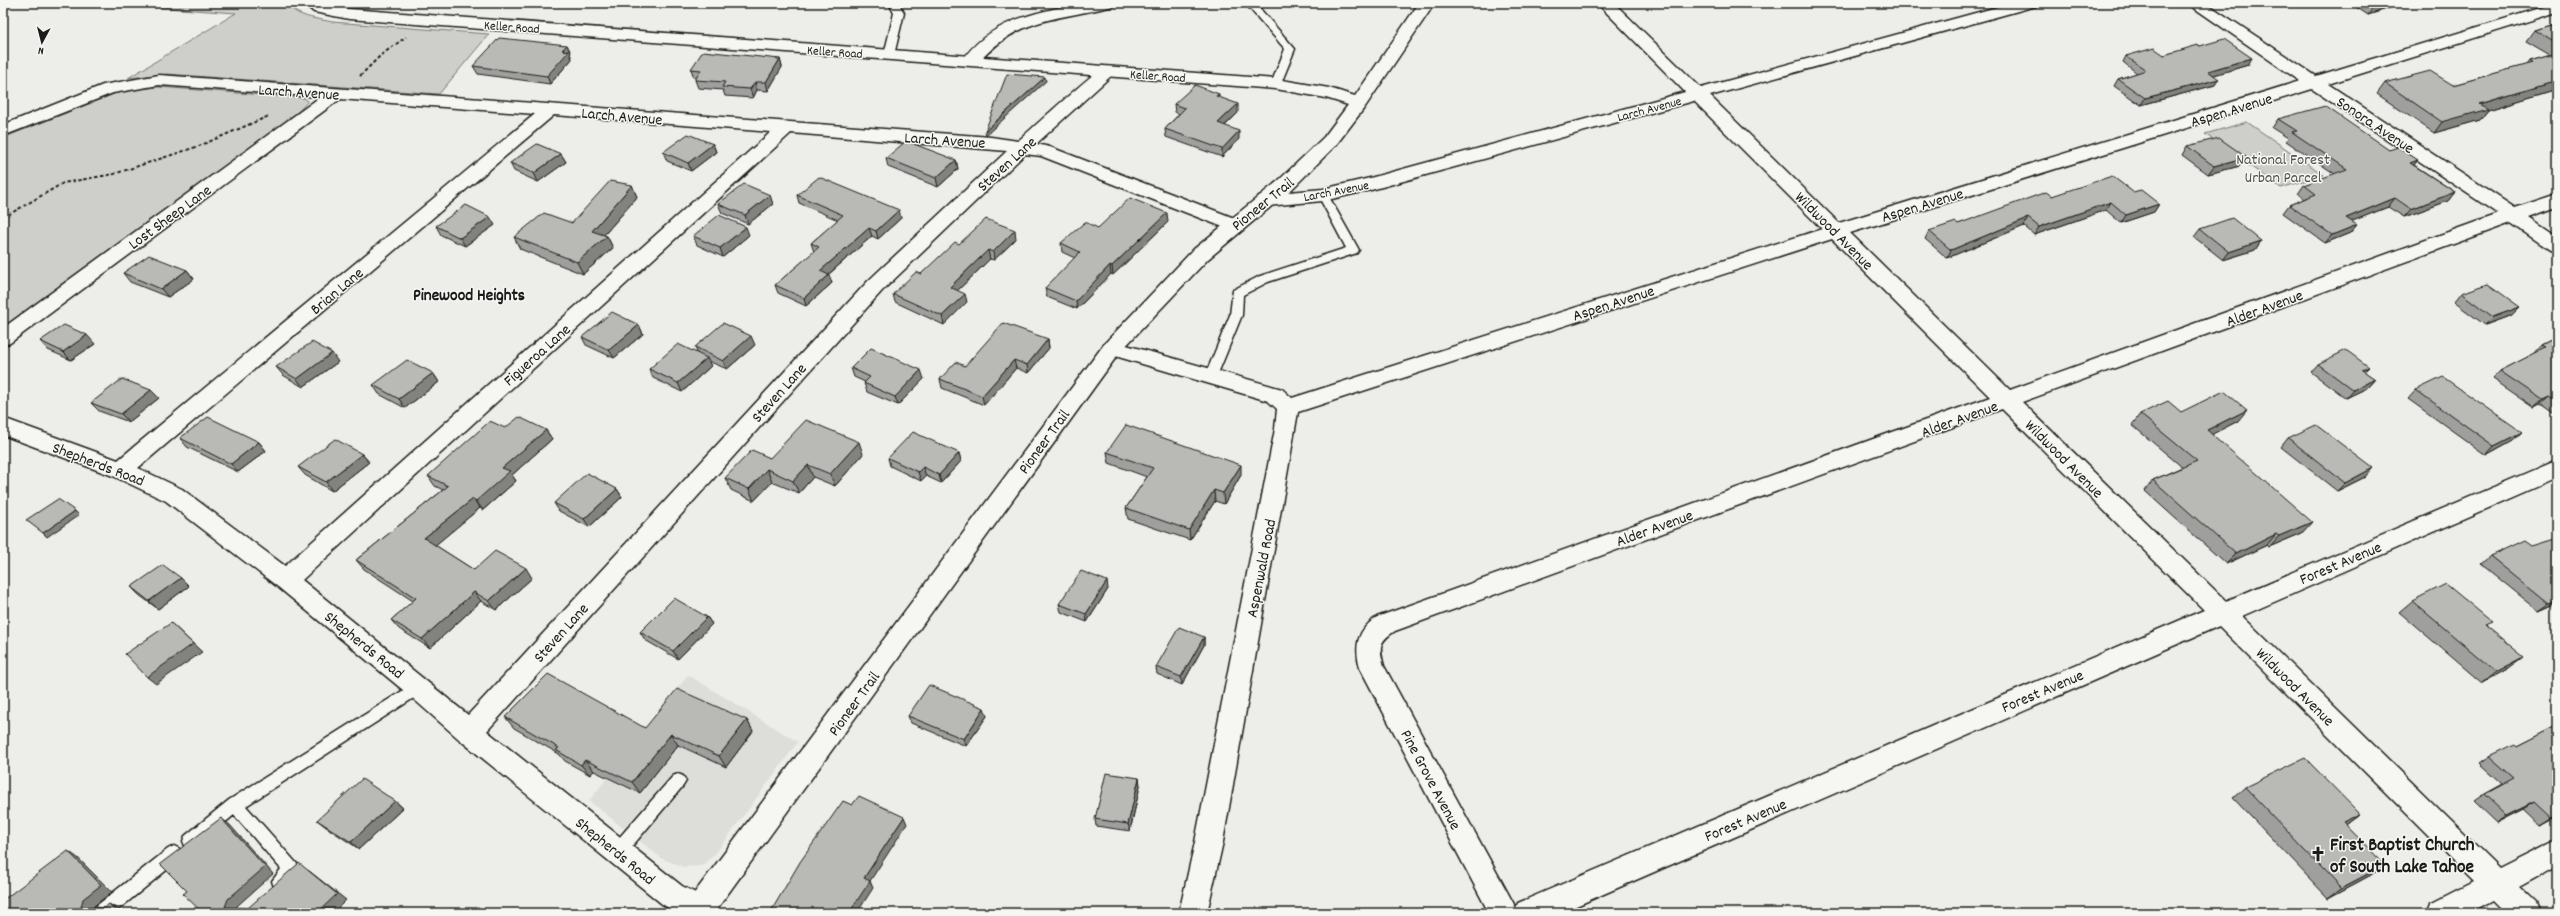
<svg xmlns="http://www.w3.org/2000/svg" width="2560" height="916" font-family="Dekko,sans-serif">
<rect width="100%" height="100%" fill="#edede9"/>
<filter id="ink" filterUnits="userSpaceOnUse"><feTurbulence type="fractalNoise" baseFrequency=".025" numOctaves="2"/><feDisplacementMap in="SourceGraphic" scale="8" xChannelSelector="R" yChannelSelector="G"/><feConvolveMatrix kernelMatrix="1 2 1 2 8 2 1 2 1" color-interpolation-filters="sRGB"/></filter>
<g filter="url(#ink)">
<path fill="#ddddda" d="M688,675L798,742L716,853L701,866L683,867L661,858L589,801Z"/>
<path fill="#cececb" stroke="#757574" d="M97,3H287C294,17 319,19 333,22L489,34L439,94L167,74L128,78L236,13Z
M158,87L304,98L308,101L297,113L3,327V138L119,92Z
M2247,122L2324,175L2281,188L2205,134Z"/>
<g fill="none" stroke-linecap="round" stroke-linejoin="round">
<g stroke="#1c1c1c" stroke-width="3">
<path id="lane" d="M889,3H899L904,13L894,55L889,58L884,55L894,13Z
M1245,3H1255L1295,49L1280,86H1272L1271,84L1285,49Z
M1323,191L1328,195L1359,250L1357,253L1268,282L1243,295L1242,315L1217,376L1215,379H1207L1205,376L1230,315L1233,290L1260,276L1346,248L1318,195Z
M418,681L423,682L425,687L423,692L246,806L298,865L300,870C296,878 289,885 280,889L274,887L272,881L281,869L234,815L197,846L191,849L185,846L183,841L185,836L229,800Z
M678,774L683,776L686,781L683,786L623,857L617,860L611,857L609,852L611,847L673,776Z
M174,846L180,849L182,854L180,859L114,913H93L95,907L168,849Z"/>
</g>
<g stroke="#1c1c1c" stroke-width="3">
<path id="street" d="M1083,3H1115L1113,6C1054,21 1019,16 976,65H964L962,61C990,20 1037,12 1083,3Z
M1597,3H1614L1701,88L2012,3H2038L2036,6L1710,96L1839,223L2300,81L2187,3H2206L2316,76L2557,3V12L2328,84L2515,208L2557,194V207L2529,217L2557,236V251L2550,250L2511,223L2022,402L2226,601L2557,460V478L2242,616L2499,868L2557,839V866L2519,887L2536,903L2540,913H2506L2493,900L2469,913H2427L2431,903L2474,881L2219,626L1560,913H1489L1360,668C1354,646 1357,630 1377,617L1990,397L1832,239L1298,412L1223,842L1207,913H1179L1195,842L1275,429L1277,409L1268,401L1105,353L1102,348L1105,343L1112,341L1282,389L1292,398L1822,229L1694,101L1371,190L1323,201L1266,206L1259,204L1257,200L1259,196L1266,194L1323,189L1370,178L1685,92ZM2312,89L2498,214L2010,390L1850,233ZM2002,409L2204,610L1518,903L1516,908L1384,666C1379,648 1378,642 1395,631Z
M1105,67L1111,68L1113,72L1111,76L1036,144L1050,147L1242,221L1244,225L1242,229L1235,231L1228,229L1041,156L1025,154L882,291L487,731L682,886L709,900L713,910L712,913H677L662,904L460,740L409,695L278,587L166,501L113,476L3,435V418L118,460L535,114L340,99L10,343L3,345V328L320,97L159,85L113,93L3,136V125L103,85L159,75L991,137L1018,141C1031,130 1096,69 1105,67ZM554,115L771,132L285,566L182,489L138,468ZM791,133L1007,151L868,281L468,715L302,580Z"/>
</g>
<g stroke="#1c1c1c" stroke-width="3">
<path id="secondary" d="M303,3H322L349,9L1276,79L1329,88L1355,96L1419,3H1435L1365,107L1336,145L1292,189L1208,259L1119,353L714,913H683L687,903L1105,343L1194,249L1278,181L1324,137L1348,105L1326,98L1276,89L349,19L314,12Z"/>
</g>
<path stroke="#1c1c1c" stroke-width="2" stroke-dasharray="3.5 2.5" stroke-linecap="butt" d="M360,76L381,55L406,37
M3,218L63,183L114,174L199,146L269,116"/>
<use href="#lane" fill="#f6f6f2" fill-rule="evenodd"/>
<use href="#street" fill="#f6f6f2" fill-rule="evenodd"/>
<use href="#secondary" fill="#f6f6f2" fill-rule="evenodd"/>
</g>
<path fill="#9f9f9d" stroke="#1c1c1c" d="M2350,3H2405L2368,15Z
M2557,24V89L2488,110L2480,120L2434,133L2377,94L2385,83L2453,85L2526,65L2529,61L2550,55L2526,41L2534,30Z
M567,45L571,53L570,54L572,59L550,84L478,74L473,66Z
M2200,46L2248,65L2214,75L2215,85L2141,105L2114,86L2118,79L2137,73L2123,62L2126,56L2164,55Z
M780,59L782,67L768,91L757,90L753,98L725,96L723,90L698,88L695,80L696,78H694L691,69Z
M1219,94V97L1238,113L1225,126L1239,139L1222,157L1166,137L1165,129L1179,114L1175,112L1174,104Z
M2278,119L2389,150L2418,160L2414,165L2455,192L2448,201L2404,217L2388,207L2352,221L2350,233L2325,243L2283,213L2289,205L2304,199L2298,194L2304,185L2335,174L2286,141L2288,138L2272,128Z
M713,144L716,152L691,171L667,161L663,152Z
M2187,146L2246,157L2240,166L2208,174L2182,155Z
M561,154L566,162L538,182L514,171L510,163Z
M886,158L956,160L958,169L938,187L888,167Z
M632,185L637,197L604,235L607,236L613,248L583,274L520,249L514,237L572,223Z
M2133,192L2159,204L2154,212L2121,223L2106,210L2034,235L2024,226L1947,258L1925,239L1929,231L1958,224L2052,196Z
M797,195L901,218L878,239L872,236L828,275H829L832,283L806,306L778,293L775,285L814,252L811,243L838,220L799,203Z
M718,204H773L748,224L722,213Z
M1168,222L1113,275L1111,274L1077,309L1047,297L1045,288L1075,258L1062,252L1061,243L1098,228Z
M495,225L465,246L441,235L436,226Z
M2200,229L2261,241L2255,250L2223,260L2194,237Z
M749,235L723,257L697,245L693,236Z
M1016,239L994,260L990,259L957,291L967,302L944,325L895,302L893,294L921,274L959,244Z
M187,270L194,279L168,297L130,282L123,273Z
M2461,293L2520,307L2512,315L2485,325L2454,302Z
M639,325L643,334L614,358L586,345L582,337Z
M2557,338V417L2540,405L2534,408L2492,379L2500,371L2534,354L2541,346Z
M1048,339L1049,348L1028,373L1016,368L984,405L942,388L940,379L965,366Z
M40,341L95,344L71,360L48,350Z
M755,345L727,369L708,361L711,366L682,392L653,378L649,369L697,353L695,347Z
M338,362L303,387L283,375L276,367Z
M2318,364L2369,367L2364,372L2375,379L2367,388L2346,398L2311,372Z
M851,368L924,379L898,405L867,392L864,383L865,382L854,377Z
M433,373L439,382L405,408L379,394L373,385Z
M2416,390L2513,440L2486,455L2408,399Z
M159,398L129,422L99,411L91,403Z
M2181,412L2238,421L2212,434L2302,533L2269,547L2267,545L2226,564L2145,491L2153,480L2182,467L2132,425L2140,414Z
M505,428L546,430L552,439L512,475L516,481L483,510L480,508L435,545L474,570L532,578L496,610L481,601L430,648L399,629L391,620L413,601L364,569L356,560L443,490L435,486L428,476Z
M180,438L259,442L266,451L238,472L187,447Z
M2288,438L2365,477L2337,491L2281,447Z
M1107,452L1241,475L1224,504L1215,501L1190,540L1128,519L1126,508L1147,477L1109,463Z
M959,453L961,461L941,483L926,476L921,481L890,466L888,458Z
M362,454L369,462L332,491L305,475L298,467Z
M863,454L835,486L813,477L799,493L772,482L754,501L731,490L725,478L770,458Z
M617,489L622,497L589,527L559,511L554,503Z
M2531,545L2557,603L2539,611L2481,564L2490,556Z
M181,578L189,586L158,609L139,595L131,587Z
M1108,589L1087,622L1061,612L1059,604Z
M2412,601L2487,626L2509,668L2482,683L2399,612Z
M707,617L712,624L678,659L645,640L640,632Z
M1204,637V645L1182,685L1157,674L1156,667Z
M908,716H987L966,746L911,723Z
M505,717L645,728L747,720L753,731L726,767L678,745L640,793L594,771L590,775L565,761L559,754L514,728Z
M2557,725V780L2555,781L2557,816L2541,825L2524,809L2497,823L2474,801L2484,794L2502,784L2479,763L2489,756L2516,746Z
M1139,778L1140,786L1130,831L1096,826L1095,819Z
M2245,787L2360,814L2346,825L2371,875L2328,898L2233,798Z
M395,801L403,808L359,849L326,827L317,820Z"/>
<path fill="#82827f" stroke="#1c1c1c" d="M2388,3H2405L2368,15L2373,8Z
M567,45L571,53L570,54L572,59L550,84L547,76L562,50Z
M2252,58L2248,65L2204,78L2208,71Z
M780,59L782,67L768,91L766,82Z
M1045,77L1046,81L986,135L985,131Z
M2219,79L2215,85L2141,105L2145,98Z
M2557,81V89L2488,110L2480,120L2434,133L2442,122L2480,104Z
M755,82L757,90L753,98L750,89Z
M1238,104V113L1218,132V123Z
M1239,131V139L1222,157V149Z
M713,144L716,152L691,171L688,163Z
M561,154L566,162L538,182L534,173Z
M2246,157L2240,166L2208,174L2214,166Z
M956,160L958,169L938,187L936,178Z
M2418,160L2411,169L2410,163Z
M632,185L637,197L598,242L592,231Z
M2455,192L2448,201L2404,217L2411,209Z
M770,195L773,204L748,224L745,215Z
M2395,198L2388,207L2340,226L2346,218Z
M2111,202L2106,210L2034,235L2039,227Z
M2159,204L2154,212L2121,223L2126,215Z
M899,210L901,218L878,239L876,231Z
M1167,213L1168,222L1113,275L1112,266Z
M490,217L495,225L465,246L460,238Z
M2028,218L2024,226L1947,258L1951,250Z
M2357,225L2350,233L2325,243L2332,235Z
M746,227L749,235L723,257L720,248Z
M869,228L872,236L823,279L820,271Z
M1015,230L1016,239L994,260L993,252Z
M607,236L613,248L583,274L577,262Z
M2261,241L2255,250L2223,260L2229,252Z
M988,250L990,259L952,296L950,287Z
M1110,265L1111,274L1077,309L1076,301Z
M187,270L194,279L168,297L161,289Z
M829,275L832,283L806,306L804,298Z
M965,294L967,302L944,325L942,316Z
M2520,307L2512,315L2485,325L2493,317Z
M639,325L643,334L614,358L609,350Z
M87,335L95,344L71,360L63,352Z
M751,336L755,345L727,369L723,361Z
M1048,339L1049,348L1028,373L1027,365Z
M332,353L338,362L303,387L297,379Z
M707,358L711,366L682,392L678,383Z
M1014,360L1016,368L984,405L982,396Z
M2369,367L2361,375L2362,370Z
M921,370L924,379L898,405L895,397Z
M433,373L439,382L405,408L399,399Z
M2375,379L2367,388L2346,398L2353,390Z
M151,390L159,398L129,422L121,414Z
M2549,397L2540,405L2534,408L2543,400Z
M2247,410L2238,421L2199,441L2207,430Z
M546,430L552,439L512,475L516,481L483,510L476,501L502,468Z
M2522,432L2513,440L2486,455L2494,446Z
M259,442L266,451L238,472L231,464Z
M859,442L863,454L835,486L830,474Z
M959,453L961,461L941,483L939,475Z
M362,454L369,462L332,491L326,482Z
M808,465L813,477L799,493L793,481Z
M1241,465V475L1224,504L1223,493Z
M923,467L926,476L921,481L918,472Z
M2373,468L2365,477L2337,491L2345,483Z
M767,469L772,482L754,501L749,489Z
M617,489L622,497L589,527L584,519Z
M1214,490L1215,501L1190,540L1189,530Z
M473,499L480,508L432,548L424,538Z
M75,511L79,515L47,537L43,533Z
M2312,522L2302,533L2269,547L2279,536Z
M2276,534L2267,545L2226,564L2236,554Z
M526,568L532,578L496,610L489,601Z
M181,578L189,586L158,609L149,601Z
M1107,581L1108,589L1087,622L1086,614Z
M474,592L481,601L430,648L422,639Z
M2557,600V603L2539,611L2549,604Z
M707,617L712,624L678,659L673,651Z
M171,623L202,652L156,684L147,677Z
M1204,637V645L1182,685L1181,677Z
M2524,657L2509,668L2482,683L2496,672Z
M984,708L987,716L966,746L964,739Z
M747,720L753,731L726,767L719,756Z
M671,734L678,745L640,793L632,782Z
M585,760L594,771L590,775L581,765Z
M1139,778L1140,786L1130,831L1128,824Z
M395,801L403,808L359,849L351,842Z
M2535,802L2524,809L2497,823L2507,816Z
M2360,814L2347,824L2330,832L2343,822Z
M2557,815V816L2541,825L2552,818Z
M904,817L907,824L870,881L873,888L857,913H849L864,878Z
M221,818L230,825L273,874L237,906L235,913L225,907Z
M68,851L78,858L112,892L94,906L92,913L81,907Z
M2385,865L2371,875L2328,898L2341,888Z
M308,870L346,900L333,913H317Z
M109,904L120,910L122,913H117Z"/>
<path fill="#b9b9b6" stroke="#1c1c1c" d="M2366,3H2388L2373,8Z
M2557,24V44L2534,30Z
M499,38L567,45L562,50L569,51L547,76L473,66Z
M2224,39L2252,58L2208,71L2219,79L2145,98L2118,79L2146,70L2126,56L2154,48L2164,55L2198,45L2200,46Z
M703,51L780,59L766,82H755L750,89L722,87L725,82L695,80L701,70L691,69Z
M2557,53V81L2480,104L2488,109L2442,122L2385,83L2430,71L2453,85L2532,63L2529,61Z
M1007,74L1045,77L985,131Z
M1195,85L1219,94L1216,96L1238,104L1218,123L1239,131L1222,149L1165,129L1185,108L1174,104Z
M2325,106L2389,150L2398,147L2418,160L2410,163L2455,192L2411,209L2395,198L2346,218L2357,225L2332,235L2289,205L2316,194L2304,185L2347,169L2292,132L2297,131L2278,119Z
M688,134L713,144L688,163L663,152Z
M2219,138L2246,157L2214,166L2187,146Z
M906,141L956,160L936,178L886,158Z
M537,144L561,154L534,173L510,163Z
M2112,176L2133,192L2141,190L2159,204L2126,215L2111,202L2039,227L2028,218L1951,250L1929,231L1956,222L1958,224L2046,192L2052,196Z
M819,177L899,210L876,231L869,228L820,271L829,275L804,298L775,285L819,247L811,243L843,215L797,195Z
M610,181L632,185L592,231L607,236L577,262L514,237L544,213L572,223Z
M744,184L770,195L745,215L718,204Z
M1130,198L1167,213L1112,266L1110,265L1076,301L1045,288L1080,252L1061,243L1085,222L1098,228Z
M466,205L490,217L460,238L436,226Z
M719,215L746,227L720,248L693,236Z
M2232,218L2261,241L2229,252L2200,229Z
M986,219L1015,230L993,252L988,250L950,287L965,294L942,316L893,294L916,272L921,274L955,242L959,244Z
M149,255L187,270L161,289L123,273Z
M2488,284L2520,307L2493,317L2461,293Z
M612,312L639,325L609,350L582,337Z
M723,323L751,336L723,361L695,347Z
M1003,323L1048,339L1027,365L1014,360L982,396L940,379L956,362L965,366Z
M64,325L87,335L63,352L40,341Z
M2557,338V402L2549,397L2543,400L2500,371L2545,348L2541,346Z
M312,342L332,353L297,379L276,367Z
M678,344L707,358L678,383L649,369Z
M871,348L921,370L895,397L864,383L870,377L851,368Z
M2346,350L2369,367L2362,370L2375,379L2353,390L2318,364Z
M407,360L433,373L399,399L373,385Z
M2443,377L2522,432L2494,446L2416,390Z
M122,379L151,390L121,414L91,403Z
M2224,391L2247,410L2207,430L2312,522L2279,536L2276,534L2236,554L2153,480L2197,461L2140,414L2168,401L2181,412Z
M208,417L259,442L231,464L180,438Z
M519,417L546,430L502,468L510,471L476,501L473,499L424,538L474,570L495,551L526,568L489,601L474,592L422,639L391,620L416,598L356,560L448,486L428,476L490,421L505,428Z
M806,420L859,442L830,474L808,465L793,481L767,469L749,489L725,478L752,450L770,458Z
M1126,425L1241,465L1223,493L1214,490L1189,530L1126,508L1153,468L1107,452Z
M2316,425L2373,468L2345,483L2288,438Z
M913,432L959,453L939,475L923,467L918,472L888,458Z
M335,439L362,454L326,482L298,467Z
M587,473L617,489L584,519L554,503Z
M58,499L75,511L43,533L26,520Z
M2557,537V600L2549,604L2490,556L2524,540L2531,545Z
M163,565L181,578L149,601L131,587Z
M1081,571L1107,581L1086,614L1059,604Z
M2446,584L2492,622L2485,625L2524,657L2496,672L2412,601Z
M674,598L707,617L673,651L640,632Z
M171,623L193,644L147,677L125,654Z
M1179,627L1204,637L1181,677L1156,667Z
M548,674L645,728L677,689L747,720L719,756L671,734L632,782L585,760L581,765L556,750L559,748L505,717Z
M929,685L984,708L964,739L908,716Z
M2557,725V779L2554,780L2557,783V815L2552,818L2535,802L2507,816L2484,794L2514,778L2489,756L2514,744L2516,746Z
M2305,758L2360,814L2343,822L2385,865L2341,888L2245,787Z
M1106,773L1139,778L1128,824L1095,819Z
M362,779L395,801L351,842L317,820Z
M859,796L904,817L864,878L870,881L849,913H770L800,862L843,801L852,805Z
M221,818L265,867L228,899L225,907L248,908L299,863L337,894L317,913H203L183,894L187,891L160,864Z
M68,851L101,885L83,899L81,907L104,908L109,904L117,913H3V900Z"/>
</g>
<defs>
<g id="church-bare" transform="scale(1.2)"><path d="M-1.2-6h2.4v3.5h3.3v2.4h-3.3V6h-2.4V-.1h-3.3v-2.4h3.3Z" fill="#1c1c1c" stroke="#f6f6f2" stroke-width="2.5" paint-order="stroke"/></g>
</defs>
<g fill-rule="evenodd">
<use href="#church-bare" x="2318" y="854"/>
</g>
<g text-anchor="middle" stroke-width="3" stroke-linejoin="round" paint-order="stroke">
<g font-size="13" fill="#1c1c1c" stroke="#f6f6f2">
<text transform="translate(512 26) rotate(4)" y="5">Keller Road</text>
<text transform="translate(835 51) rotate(4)" y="5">Keller Road</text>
<text transform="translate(1158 75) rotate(4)" y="5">Keller Road</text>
<text transform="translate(1649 108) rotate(-15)" y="5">Larch Avenue</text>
<text transform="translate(1336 190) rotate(-11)" y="5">Larch Avenue</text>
</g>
<g font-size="16" fill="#1c1c1c" stroke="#f6f6f2">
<text transform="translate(299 91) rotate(4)" y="6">Larch Avenue</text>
<text transform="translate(2231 109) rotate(-17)" y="6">Aspen Avenue</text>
<text transform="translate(622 115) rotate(5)" y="6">Larch Avenue</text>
<text transform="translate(2376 124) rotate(34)" y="6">Sonora Avenue</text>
<text transform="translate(945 139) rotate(4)" y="6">Larch Avenue</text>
<text transform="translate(1006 163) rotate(-42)" y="6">Steven Lane</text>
<text transform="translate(1262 203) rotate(-39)" y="6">Pioneer Trail</text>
<text transform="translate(1922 204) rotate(-17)" y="6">Aspen Avenue</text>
<text transform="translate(169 216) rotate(-36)" y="6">Lost Sheep Lane</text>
<text transform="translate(1835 230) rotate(45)" y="6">Wildwood Avenue</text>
<text transform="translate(336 290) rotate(-40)" y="6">Brian Lane</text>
<text transform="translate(1613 302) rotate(-18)" y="6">Aspen Avenue</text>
<text transform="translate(2264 307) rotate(-20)" y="6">Alder Avenue</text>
<text transform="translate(536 354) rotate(-42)" y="6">Figueroa Lane</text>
<text transform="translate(778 392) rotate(-48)" y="6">Steven Lane</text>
<text transform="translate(1959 418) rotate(-20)" y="6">Alder Avenue</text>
<text transform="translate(1043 441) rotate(-54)" y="6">Pioneer Trail</text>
<text transform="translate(2065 458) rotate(45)" y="6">Wildwood Avenue</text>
<text transform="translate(99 463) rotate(21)" y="6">Shepherds Road</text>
<text transform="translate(1654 527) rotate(-20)" y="6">Alder Avenue</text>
<text transform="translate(2340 562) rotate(-23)" y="6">Forest Avenue</text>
<text transform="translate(1260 568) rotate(-79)" y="6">Aspenwald Road</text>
<text transform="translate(560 632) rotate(-48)" y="6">Steven Lane</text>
<text transform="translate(365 644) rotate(39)" y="6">Shepherds Road</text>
<text transform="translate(2296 686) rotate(45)" y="6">Wildwood Avenue</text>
<text transform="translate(2042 690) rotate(-23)" y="6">Forest Avenue</text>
<text transform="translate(853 703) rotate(-54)" y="6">Pioneer Trail</text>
<text transform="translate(1432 779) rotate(62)" y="6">Pine Grove Avenue</text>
<text transform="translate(1745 819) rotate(-23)" y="6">Forest Avenue</text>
<text transform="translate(616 850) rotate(39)" y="6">Shepherds Road</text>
</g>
<g font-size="16" fill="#515151" stroke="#f6f6f2">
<text x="2283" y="164">National Forest<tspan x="2283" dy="18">Urban Parcel</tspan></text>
</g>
<g font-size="17" font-weight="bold" fill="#1c1c1c" stroke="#f6f6f2">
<text x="469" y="300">Pinewood Heights</text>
</g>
<g font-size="19" font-weight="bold" fill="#1c1c1c" stroke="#f6f6f2" text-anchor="start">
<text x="2330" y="850">First Baptist Church<tspan x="2330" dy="22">of South Lake Tahoe</tspan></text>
</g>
</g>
<rect width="2560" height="916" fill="none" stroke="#f6f6f2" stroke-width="16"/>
<rect x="8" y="8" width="2544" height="900" fill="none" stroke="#1c1c1c" stroke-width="1.5" filter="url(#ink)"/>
<g transform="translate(42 42) rotate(187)" stroke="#f6f6f2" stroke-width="3" paint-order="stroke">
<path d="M0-3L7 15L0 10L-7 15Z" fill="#1c1c1c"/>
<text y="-6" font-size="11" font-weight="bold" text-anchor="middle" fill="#1c1c1c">N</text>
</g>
</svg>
